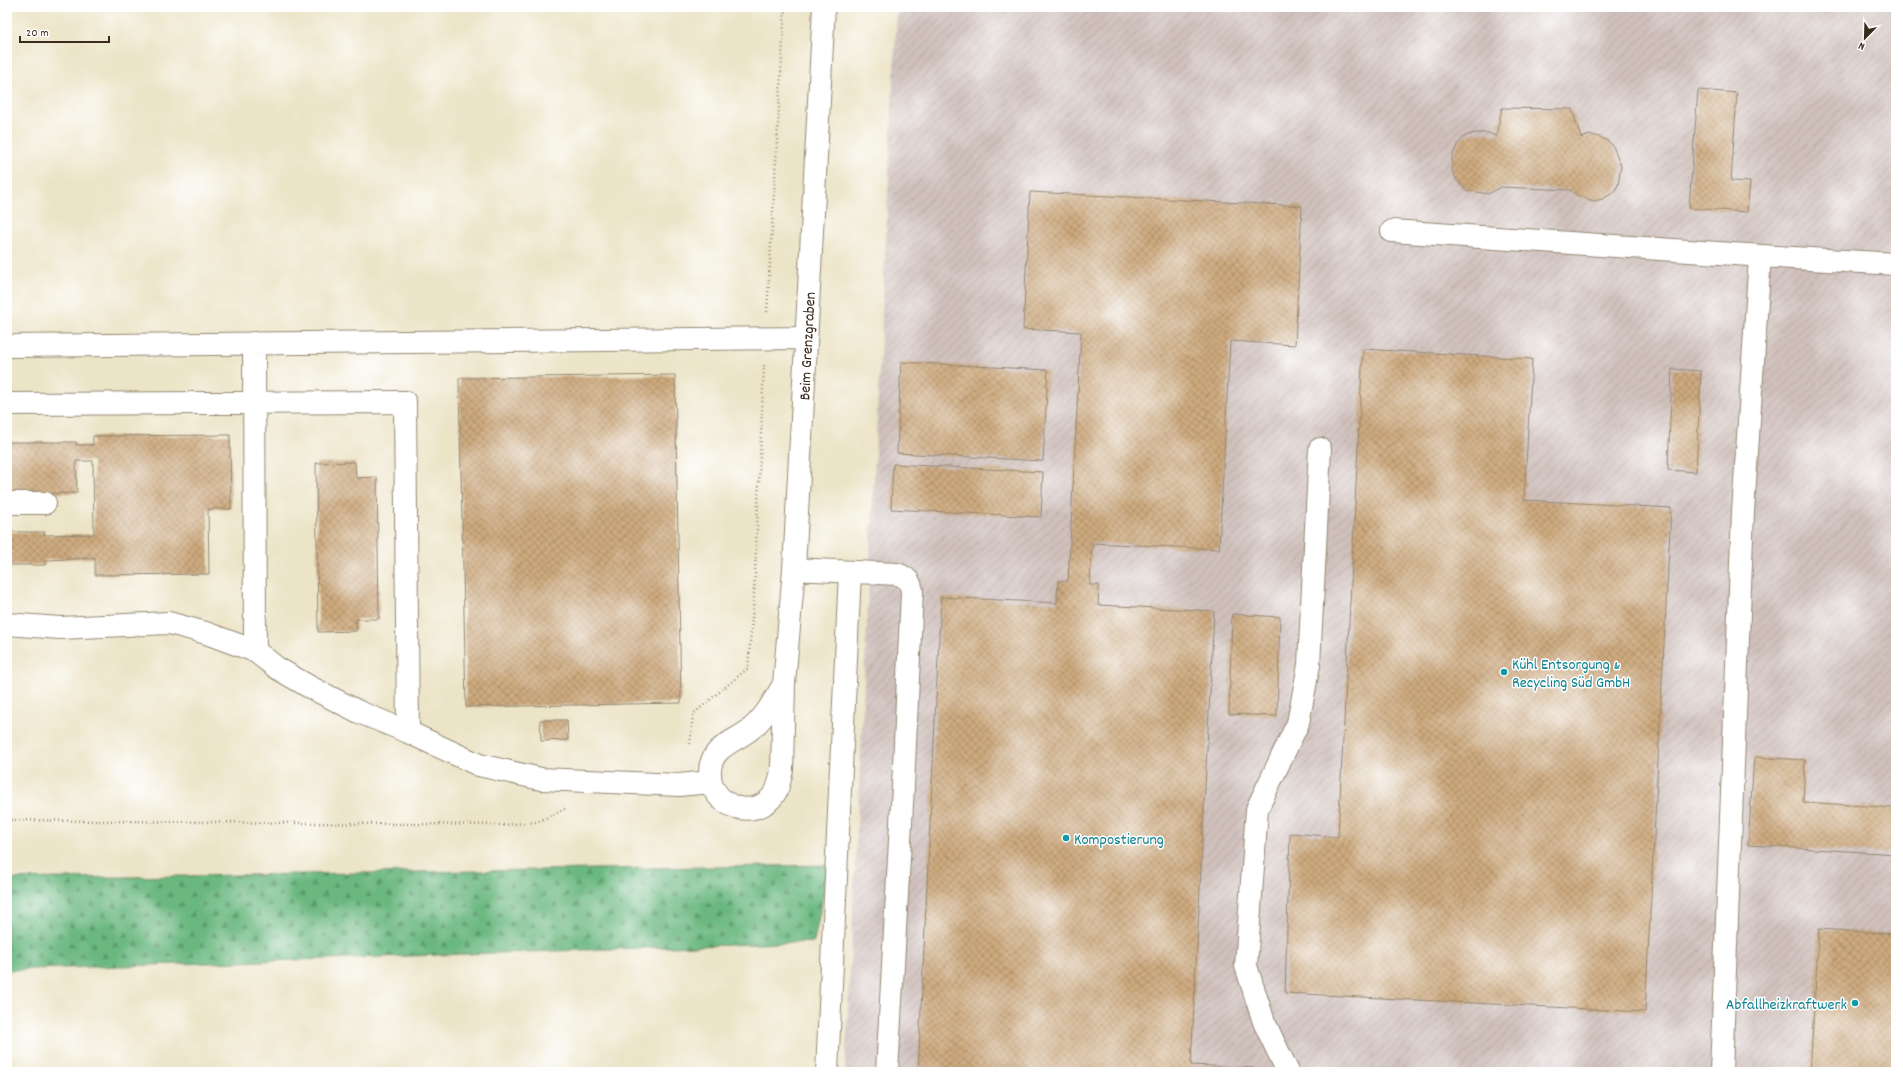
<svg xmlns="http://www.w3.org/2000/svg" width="1903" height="1079" font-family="Dekko,sans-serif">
<defs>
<pattern id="industrial-furrows" width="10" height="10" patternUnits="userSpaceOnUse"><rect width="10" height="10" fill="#cfc0bb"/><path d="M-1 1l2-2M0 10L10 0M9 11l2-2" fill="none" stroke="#b3a5a0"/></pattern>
<pattern id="forest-firs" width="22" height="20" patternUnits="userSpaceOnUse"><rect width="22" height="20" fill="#6bb880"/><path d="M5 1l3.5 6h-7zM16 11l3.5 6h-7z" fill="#599668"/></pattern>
<pattern id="building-cross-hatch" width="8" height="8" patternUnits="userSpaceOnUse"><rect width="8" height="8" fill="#ceaa7f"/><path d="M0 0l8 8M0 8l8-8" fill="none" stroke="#a88b67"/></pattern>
</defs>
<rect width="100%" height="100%" fill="#fff"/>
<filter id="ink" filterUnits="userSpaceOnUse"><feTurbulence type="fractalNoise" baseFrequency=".025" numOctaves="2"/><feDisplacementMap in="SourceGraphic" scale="8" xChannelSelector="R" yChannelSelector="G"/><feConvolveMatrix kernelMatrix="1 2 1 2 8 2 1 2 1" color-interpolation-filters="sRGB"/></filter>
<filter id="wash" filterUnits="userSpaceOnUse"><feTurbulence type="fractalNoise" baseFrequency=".012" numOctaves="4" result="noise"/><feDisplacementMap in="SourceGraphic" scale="16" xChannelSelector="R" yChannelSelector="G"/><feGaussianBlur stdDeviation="0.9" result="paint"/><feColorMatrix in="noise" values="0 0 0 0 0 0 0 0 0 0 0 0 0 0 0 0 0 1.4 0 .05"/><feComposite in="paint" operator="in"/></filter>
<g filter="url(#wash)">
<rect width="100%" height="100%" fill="#ece4c7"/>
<path fill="url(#industrial-furrows)" d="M897,7H1896V1072H845Z"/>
<path fill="url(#forest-firs)" stroke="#53714f" d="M829,865L814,942L7,970V879Z"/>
<g id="blocks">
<path fill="url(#building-cross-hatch)" d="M1698,90L1737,93L1731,181L1750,182L1747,212L1689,208Z
M1502,108L1572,109L1581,138L1590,135L1600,137L1608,141L1613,146L1621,166L1618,185L1614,192L1603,199L1594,201L1578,196L1570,190L1501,187L1488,194L1466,190L1457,181L1452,170V157L1457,145L1465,136L1475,133H1488L1496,136Z
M1030,192L1302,206L1295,345L1230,341L1219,549L1092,543L1090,585H1099L1098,605L1214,611L1191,1065L1254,1068V1072H918L941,597L1057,603L1058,581H1068L1081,332L1023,329Z
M1363,349L1532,359L1524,500L1671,508L1645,1012L1285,993L1290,833L1338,837Z
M901,362L1048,370L1043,461L897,453Z
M1672,369L1701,371L1696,472L1668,470Z
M675,375L681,703L466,707L459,378Z
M230,435L231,509H208L209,574L95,575V558L45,560V565H7V532H45L44,535L94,534L93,461H76L77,493L7,494V442H76V445H93V436Z
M355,462L356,478L377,477L379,619H356V631L318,632L316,463Z
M893,464L1043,472L1041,517L891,509Z
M1232,614L1280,617L1277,716L1229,714Z
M540,720H567L568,740L541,741Z
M1754,757L1805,760L1803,802L1896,808V854L1748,845Z
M1819,929L1896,934V1072H1810Z"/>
</g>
</g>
<g filter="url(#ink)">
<use href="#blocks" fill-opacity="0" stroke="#948772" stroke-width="1"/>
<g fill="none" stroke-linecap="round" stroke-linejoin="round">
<g stroke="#948772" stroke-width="24">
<path id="minor" d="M1392,231L1793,258L1896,264
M254,343L255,651
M7,346L806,338
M7,404L405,402L408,732
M7,503H45
M794,569L897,574C907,577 910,581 912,591L903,787L887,1072
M7,624L60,628L169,623L206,633L255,651L277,668L308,686L359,712L408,732L479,765L541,779L679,785L711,782
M784,684L794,569L824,7
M784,684L782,770C780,778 779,787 775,793C756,823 709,807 710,772C710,746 736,742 752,728C766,716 775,699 784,684Z
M827,1072L850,572
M1288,1072L1264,1022L1246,966L1257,809L1298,723L1309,665L1320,449
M1721,1072L1743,512L1760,256"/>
</g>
<path stroke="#948772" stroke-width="2.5" stroke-dasharray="1 3" stroke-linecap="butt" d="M767,312L785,7
M690,744L693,714L748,668L754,595L764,365
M7,820L503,825L537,822L567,808"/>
<use href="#minor" stroke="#fff" stroke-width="22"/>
</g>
</g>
<g fill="#0f9aa8" stroke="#fff" stroke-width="1.5">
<circle cx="1504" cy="672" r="4"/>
<circle cx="1066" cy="838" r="4"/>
<circle cx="1855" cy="1003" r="4"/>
</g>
<g text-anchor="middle" stroke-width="3" stroke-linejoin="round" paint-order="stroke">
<g font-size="16" fill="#3b2a1e" stroke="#fff">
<text transform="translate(806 346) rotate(-87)" y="6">Beim Grenzgraben</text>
</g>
<g font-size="16" fill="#0d838f" stroke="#fff" text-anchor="start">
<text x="1512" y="669">Kühl Entsorgung &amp;<tspan x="1512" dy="18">Recycling Süd GmbH</tspan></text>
<text x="1074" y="844">Kompostierung</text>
<text x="1847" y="1009" text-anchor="end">Abfallheizkraftwerk</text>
</g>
</g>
<rect width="1903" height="1079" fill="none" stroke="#fff" stroke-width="24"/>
<g transform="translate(1865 38) rotate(203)" stroke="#ffffff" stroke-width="3" paint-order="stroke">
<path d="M0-3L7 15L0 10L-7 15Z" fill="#3b2a1e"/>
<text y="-6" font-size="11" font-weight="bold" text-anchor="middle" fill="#3b2a1e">N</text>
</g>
<path d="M20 36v6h89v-6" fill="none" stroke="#3b2a1e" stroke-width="2"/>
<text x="26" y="36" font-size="12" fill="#3b2a1e" stroke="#ffffff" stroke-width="3" paint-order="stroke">20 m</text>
</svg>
